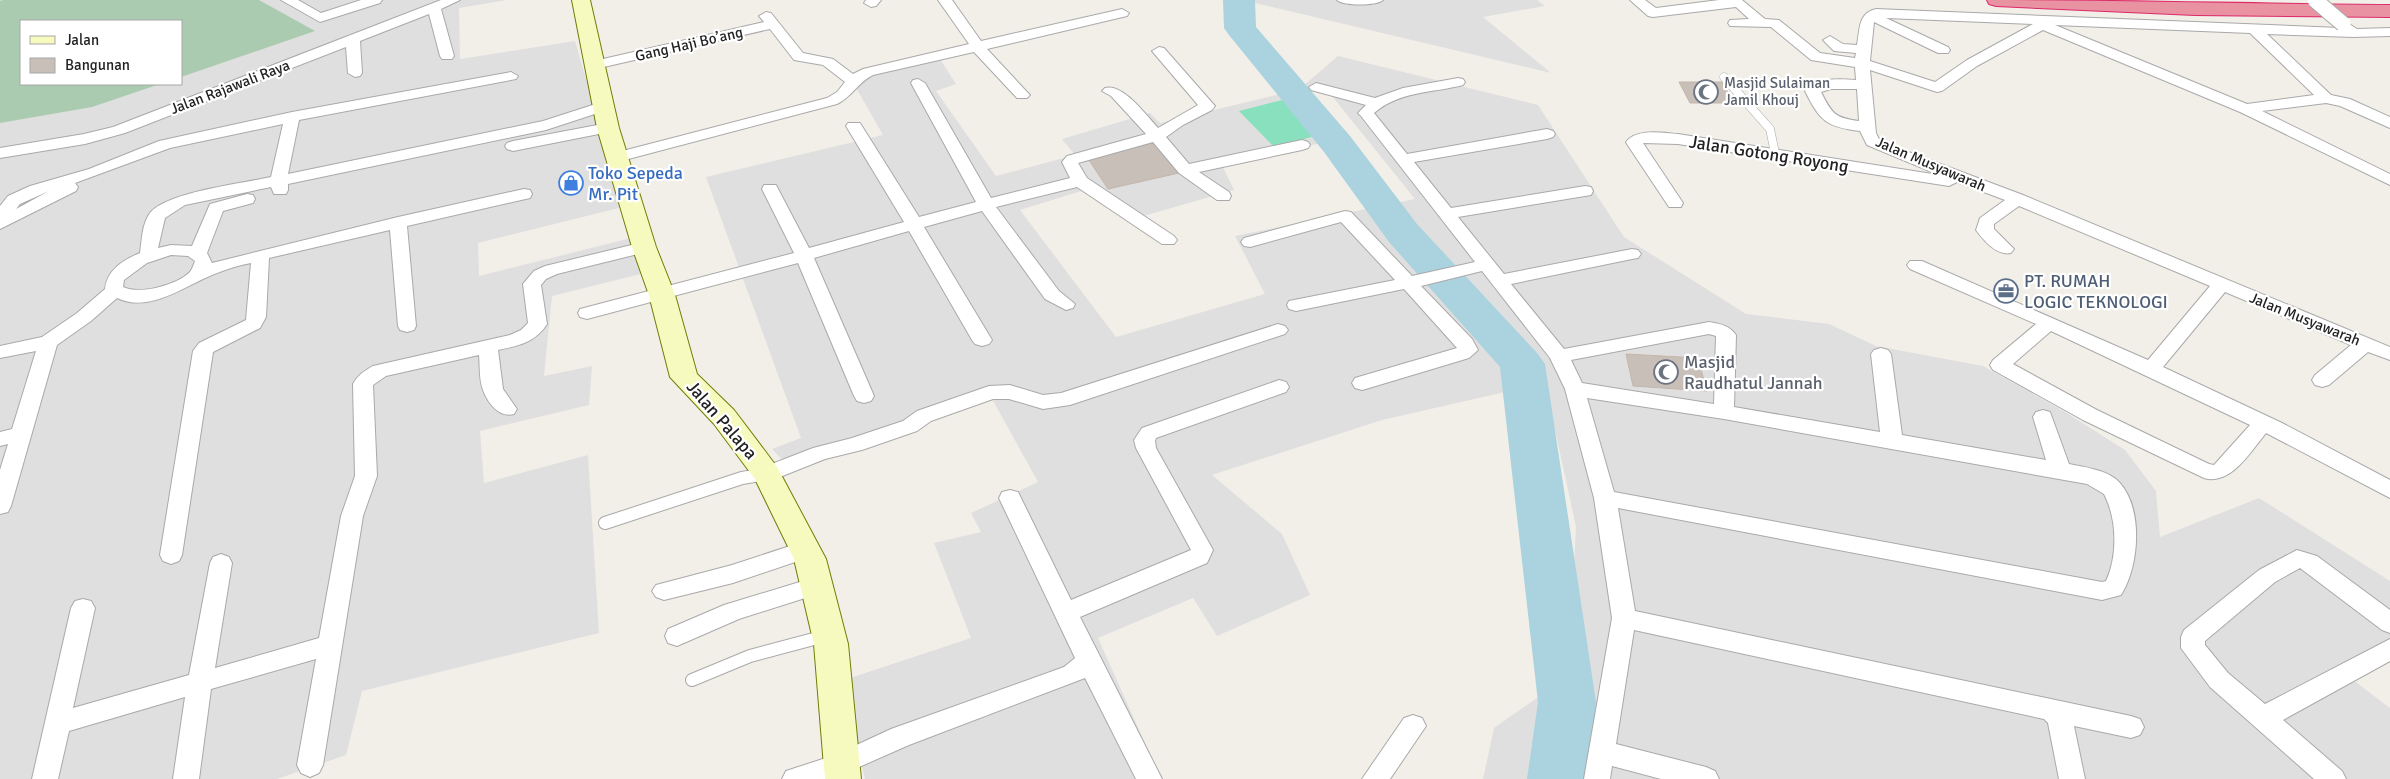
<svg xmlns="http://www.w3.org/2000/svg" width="2390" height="779" font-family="Signika,sans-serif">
<rect width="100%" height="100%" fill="#f2efe9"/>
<path fill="#e0dfdf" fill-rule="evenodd" d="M0,0H507L459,8L460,59L575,41L623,207L478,243L479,276L631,238L641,274L552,296L544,376L592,366L589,405L480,431L484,483L588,455L599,633L362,691L346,755L277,779H0ZM21,21H181V84H21Z
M1253,0H1537L1545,6L1483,17L1551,73L1251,2Z
M1338,56L1538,105L1624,237L1746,314L1829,324L1876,346L1983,366L2065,412L2125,450L2156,491L2160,537L2259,498L2390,581V662L2349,677L2390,708V779H1483L1494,728L1568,676L1576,527L1545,383L1382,420L1212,475L1282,534L1310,595L1217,636L1193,598L1098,638L1161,779H865L841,681L971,638L934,543L981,532L971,513L1038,482L991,397L794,472L772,449L801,438L706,177L883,135L851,79L940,59L956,84L936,91L996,176L1075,155L1062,139L1150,113L1160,123L1284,93L1310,99L1337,140L1221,163L1234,190L1126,221L1091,188L1020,210L1116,337L1265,294L1235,236L1415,199L1332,96L1302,87Z"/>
<path fill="#aacbaf" d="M3,0H259L315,31L181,77V21H21V84H160L92,107L0,123V1Z"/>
<path fill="#88e0be" d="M1282,100L1319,135L1274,147L1239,111Z"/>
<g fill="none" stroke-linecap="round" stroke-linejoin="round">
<path fill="#aad3df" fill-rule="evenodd" d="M1223,0H1255L1256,27L1350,136L1417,224L1538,354L1545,364L1596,702L1589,779H1527L1538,702L1500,367L1389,242L1324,152L1229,35L1224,28Z"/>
</g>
<path fill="#c7bfb8" stroke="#c4b6ab" d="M1679,82H1722L1734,103H1690Z
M1157,142L1179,173L1108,189L1087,157Z
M1626,354L1698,358L1707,391L1633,386Z"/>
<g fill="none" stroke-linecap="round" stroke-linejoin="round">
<g stroke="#a9a9a9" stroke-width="9">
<path id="lane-far1" d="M1724,77L1770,129L1775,153"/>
</g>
<g stroke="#a9a9a9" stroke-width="14">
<path id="lane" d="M605,523L742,478L766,474
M692,680L750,656L825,636"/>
</g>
<g stroke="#a9a9a9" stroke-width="2">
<path id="street" d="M281,0H298L321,13L361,0H382L380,3L320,22Z
M441,0H460L441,9L454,56L452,59H442L440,56L429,14L360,41L362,73L360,76L355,77L348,73L346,47L125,133L85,144L0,158V148L84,134L113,127Z
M866,0H881L876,6L871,7L864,3Z
M938,0H952L981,41L1122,9L1129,13L1127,16L987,49L1027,92L1030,95L1027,98H1017L974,52L873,75C858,82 852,97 837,104L617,162L611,160L609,157L611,154L827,98L837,92L845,82L823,65L794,60L770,29L595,69L588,65L590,62L764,22L759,16L766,12L771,13L803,53L833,59L853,74L863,69L969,44Z
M1337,0H1383C1377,6 1343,6 1337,0Z
M1630,0H1645L1656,8L1719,0H1742L1765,19L1779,20L1820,53L1855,58L1856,53L1834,51L1823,40L1830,36L1843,44L1857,45C1860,29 1858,13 1876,9L2340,28L2336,24L2343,20L2357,29L2390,28V36L2354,37L2267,34L2331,95L2350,99L2390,117V128L2340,106L2326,103L2262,111L2390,174V185L2240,112L2043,30L1977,66L1942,91L1937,92L1870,70L1876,133L1879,139L1890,145L2023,195L2390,347V360L2368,352L2329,385L2322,387L2315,385L2312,380L2315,375L2351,345L2225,292L2163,367L2282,423L2390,480V498L2266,433C2251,451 2231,486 2204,478L2083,420L1993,370L1990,365L1993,360L2036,324L1910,269L1907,265L1910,261H1922L2148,360L2210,286L2019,206L1994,224V229L2014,249L2011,253C1997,256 1984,241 1976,230L1980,218L2005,200L1957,182L1949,186L1678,144L1643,143L1683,203L1681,207H1669L1627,144L1626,142C1636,128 1663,133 1678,134L1939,175L1867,145L1860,131C1826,127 1820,121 1805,91C1816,77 1840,79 1856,80L1855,67L1811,60L1771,27L1730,26L1728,23L1730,20L1749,19L1736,7L1653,17L1648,16ZM1886,18L2033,24L1967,60L1935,82L1870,61L1874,22L1938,53H1948L1950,50L1948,47ZM2055,25L2250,33L2314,95L2247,104ZM1831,89H1857L1859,121C1835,118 1832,114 1821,92ZM2051,331L2250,425L2214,465L2209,464L2097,410L2013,364Z
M1159,47L1164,48L1215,106L1212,110L1183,125L1166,137L1189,164L1302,140L1308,142L1310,145L1308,148L1302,150L1199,172L1229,192L1231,196L1229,200H1217L1179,173L1153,142L1078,163L1087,178L1174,236L1177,240L1174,244H1162L1077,187L996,207L1059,291L1075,304L1073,308L1066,310L1045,299L982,211L924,227L992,340L989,344L982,346L975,344L972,340L909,231L814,258L874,396L871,401L864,403L857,401L854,396L798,263L587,319L580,317L578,313L580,309L794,253L762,189L764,185H776L809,248L904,222L846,126L848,123H860L919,217L976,202L911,83L913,80L918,79L925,83L991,198L1070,178L1062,162L1067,156L1146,134L1111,96L1102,91L1105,88C1123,83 1146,115 1158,128L1198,105L1152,51Z
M511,72L518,76L516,79L299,120L288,174L543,121L602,102L610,107L607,110L546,130L288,184V190L286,194H274L271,187L185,205L165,218L158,248L171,245L192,246L210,204L247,194L253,195L255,199L253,203L223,211L207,253L212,263L398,217L524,189L530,190L532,194L530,198L407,226L416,326L414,330L407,332L400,330L398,326L390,230L269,258L266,317L260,328L213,352L182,555L179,561L171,564L163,561L160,555L193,351L199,343L246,320L251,263C235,266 218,272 203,279C178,291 146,312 117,298L91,321L57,345L11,506L8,512L0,514V470L8,444L0,446V432L12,429L36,351L0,358V346L42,337L77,313L105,289C107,270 123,260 140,253C142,239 142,224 150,213C166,192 244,183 271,177L283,124L170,148L75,183L78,187L76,191L0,229V206L8,196L30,186L89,169L159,141L292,112ZM49,191L16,209L20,204ZM171,255L188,256L195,261C194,264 192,269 190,272C177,285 140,295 123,287L124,280L147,263Z
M1458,78L1463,79L1465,82L1463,85C1433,93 1399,91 1374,113L1407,154L1547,129L1553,131L1555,134L1553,137L1547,139L1414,162L1451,208L1585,186L1591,187L1593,191L1591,195L1585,196L1458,217L1504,274L1632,249L1638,250L1641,254L1638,258L1632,259L1511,284L1564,349L1709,322C1720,324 1729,325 1736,335L1734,407L1880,432L1871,354L1874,350L1881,348L1888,350L1891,354L1902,435L2046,460L2033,417L2036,412L2043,410L2050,412L2069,464C2084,467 2108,470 2119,482C2144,509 2139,567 2121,595L2102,600L1618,508L1635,611L2131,716L2140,719L2144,727L2140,735L2131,738L2074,726L2085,779H2059L2048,723L2044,719L1634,630L1616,744L1706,767L1715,771L1719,779H1661L1612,766L1610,779H1584L1612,618L1594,498L1565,389L1550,358L1482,271L1421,286L1472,339L1478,350L1469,358L1369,388L1362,390L1355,388L1352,383L1355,378L1457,348L1404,289L1296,311L1289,309L1287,305L1289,301L1395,280L1341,222L1250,247L1244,246L1241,242L1244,238L1345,211L1351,212L1412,276L1475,262L1361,116L1358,113L1366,105L1311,90L1309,87L1316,83L1375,98L1403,88ZM1709,334L1716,336L1714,404L1582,383L1571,360ZM1587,398L1724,419L2087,484L2104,494C2117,519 2118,555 2106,581L2102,582L1614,492Z
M608,123L614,125L616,128L614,131L513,151L507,149L505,146L507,143L513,141Z
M644,242L650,243L653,247L650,251L557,274L546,279L541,285L547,324C536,342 518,346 498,350L503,389L517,409L514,414C500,418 488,404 483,390C479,380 480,366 479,355L386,376L373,385L377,476L363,516L323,765L319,773L310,777L301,773L297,765L316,659L211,689L199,779H173L185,697L69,731L58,779H32L71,608L75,601L83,599L91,601L95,608L73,708L189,675L210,563L213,557L221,554L229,557L232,563L215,668L319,638L341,516L355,476L353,384C358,375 364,371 373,366L510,335L521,330L528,323L523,284L534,271L545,266Z
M1278,324L1285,326L1288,330L1285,334L1070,405L1043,409L1009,399H993L931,421L917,431L862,450L825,459L775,479L767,482L759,479L756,474L759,469L813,448L852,438L903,421L917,411L989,386L1010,385L1043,395L1061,393Z
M1279,380L1286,382L1289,387L1286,392L1156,438L1155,441L1156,448L1213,550L1207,563L1080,617L1162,779H1136L1085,678L909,745L841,775L830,779H782L786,771L835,755L891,729L1064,667L1075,658L999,498L1002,492L1010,490L1018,492L1071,600L1191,550L1136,448L1134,440L1142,428Z
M805,541L813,544L816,550L813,556L733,583L664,600L656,597L652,591L656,585L732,565Z
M2297,550L2317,556L2390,610V633L2382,630L2300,568L2275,582L2205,641V645L2228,673L2265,704L2390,639V661L2283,720L2342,771L2346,779H2314L2210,687L2181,648V637L2184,630L2259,570Z
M816,577L824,580L828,586L824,592L739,619L677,646L668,643L665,636L668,629L724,605Z
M1413,715L1422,718L1426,726L1390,779H1362L1404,718Z"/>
</g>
<g stroke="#707d05" stroke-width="2">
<path id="secondary" d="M572,0H590L619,128L656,247L675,295L697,374L734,410L777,467L826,559L848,644L861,779H825L814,644L794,559L755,479L714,424L670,377L649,295L632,247L597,128Z"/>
</g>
<g stroke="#dc2a67" stroke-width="2">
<path id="highway" d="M1987,0C2121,0 2256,4 2390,5V17L2195,15L1996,6L1989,4Z"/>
</g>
<use href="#lane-far1" stroke="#fff" stroke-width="8"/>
<use href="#lane" stroke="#fff" stroke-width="12"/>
<use href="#street" fill="#fff" fill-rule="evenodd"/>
<use href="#secondary" fill="#f7fabf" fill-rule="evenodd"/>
<use href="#highway" fill="#e892a2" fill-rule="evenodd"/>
<g stroke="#a9a9a9" stroke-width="17" stroke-linecap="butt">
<path id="street-bridge" d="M2315,0L2343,24"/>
</g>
<use href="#street-bridge" stroke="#fff" stroke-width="15"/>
</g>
<defs>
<g id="mosque-ring" transform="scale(1.25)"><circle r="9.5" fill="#fff" stroke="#6b7280" stroke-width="1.5"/><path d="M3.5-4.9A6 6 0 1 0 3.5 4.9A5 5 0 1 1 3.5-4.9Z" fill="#6b7280"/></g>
<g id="shop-ring" transform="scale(1.25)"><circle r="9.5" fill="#fff" stroke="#3f7fe0" stroke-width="1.5"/><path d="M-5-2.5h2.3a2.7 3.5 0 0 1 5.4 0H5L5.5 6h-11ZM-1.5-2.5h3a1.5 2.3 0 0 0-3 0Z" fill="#3f7fe0"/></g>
<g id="office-ring" transform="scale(1.25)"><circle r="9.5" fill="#fff" stroke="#5c6f8a" stroke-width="1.5"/><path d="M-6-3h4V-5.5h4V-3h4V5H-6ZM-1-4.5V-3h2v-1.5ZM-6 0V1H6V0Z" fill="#5c6f8a"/></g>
</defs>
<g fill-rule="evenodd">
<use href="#mosque-ring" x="1706" y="92"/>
<use href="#shop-ring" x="571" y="183"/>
<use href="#office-ring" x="2006" y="291"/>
<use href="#mosque-ring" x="1666" y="372"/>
</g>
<g text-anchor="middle" stroke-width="4.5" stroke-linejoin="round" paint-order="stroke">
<g font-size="15" fill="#222" stroke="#fff">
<text transform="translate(689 44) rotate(-13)" y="5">Gang Haji Bo’ang</text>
<text transform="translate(230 87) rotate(-21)" y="5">Jalan Rajawali Raya</text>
<text transform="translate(1931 164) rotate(23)" y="5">Jalan Musyawarah</text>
<text transform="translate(2305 319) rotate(22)" y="5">Jalan Musyawarah</text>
</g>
<g font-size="15" fill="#5b616d" stroke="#fff" text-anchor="start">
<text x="1724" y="88">Masjid Sulaiman<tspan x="1724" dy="17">Jamil Khouj</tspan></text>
</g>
<g font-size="18" fill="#222" stroke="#fff">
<text transform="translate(1769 154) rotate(9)" y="6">Jalan Gotong Royong</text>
<text transform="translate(722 420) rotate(49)" y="6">Jalan Palapa</text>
</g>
<g font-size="18" fill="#366cbe" stroke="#fff" text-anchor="start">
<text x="588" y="179">Toko Sepeda<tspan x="588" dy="21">Mr. Pit</tspan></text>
</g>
<g font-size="18" fill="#4e5e75" stroke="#fff" text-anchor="start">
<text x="2024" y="287">PT. RUMAH<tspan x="2024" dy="21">LOGIC TEKNOLOGI</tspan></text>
</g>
<g font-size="18" fill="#5b616d" stroke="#fff" text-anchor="start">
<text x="1684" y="368">Masjid<tspan x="1684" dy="21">Raudhatul Jannah</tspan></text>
</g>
</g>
<rect x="20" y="20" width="162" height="65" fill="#ffffff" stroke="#a7a7a7"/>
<rect x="30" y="36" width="25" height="8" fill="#f7fabf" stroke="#a7a7a7"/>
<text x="65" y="45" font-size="15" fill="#222222">Jalan</text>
<rect x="30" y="58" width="25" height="15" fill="#c7bfb8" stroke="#a7a7a7"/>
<text x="65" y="70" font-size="15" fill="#222222">Bangunan</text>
</svg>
